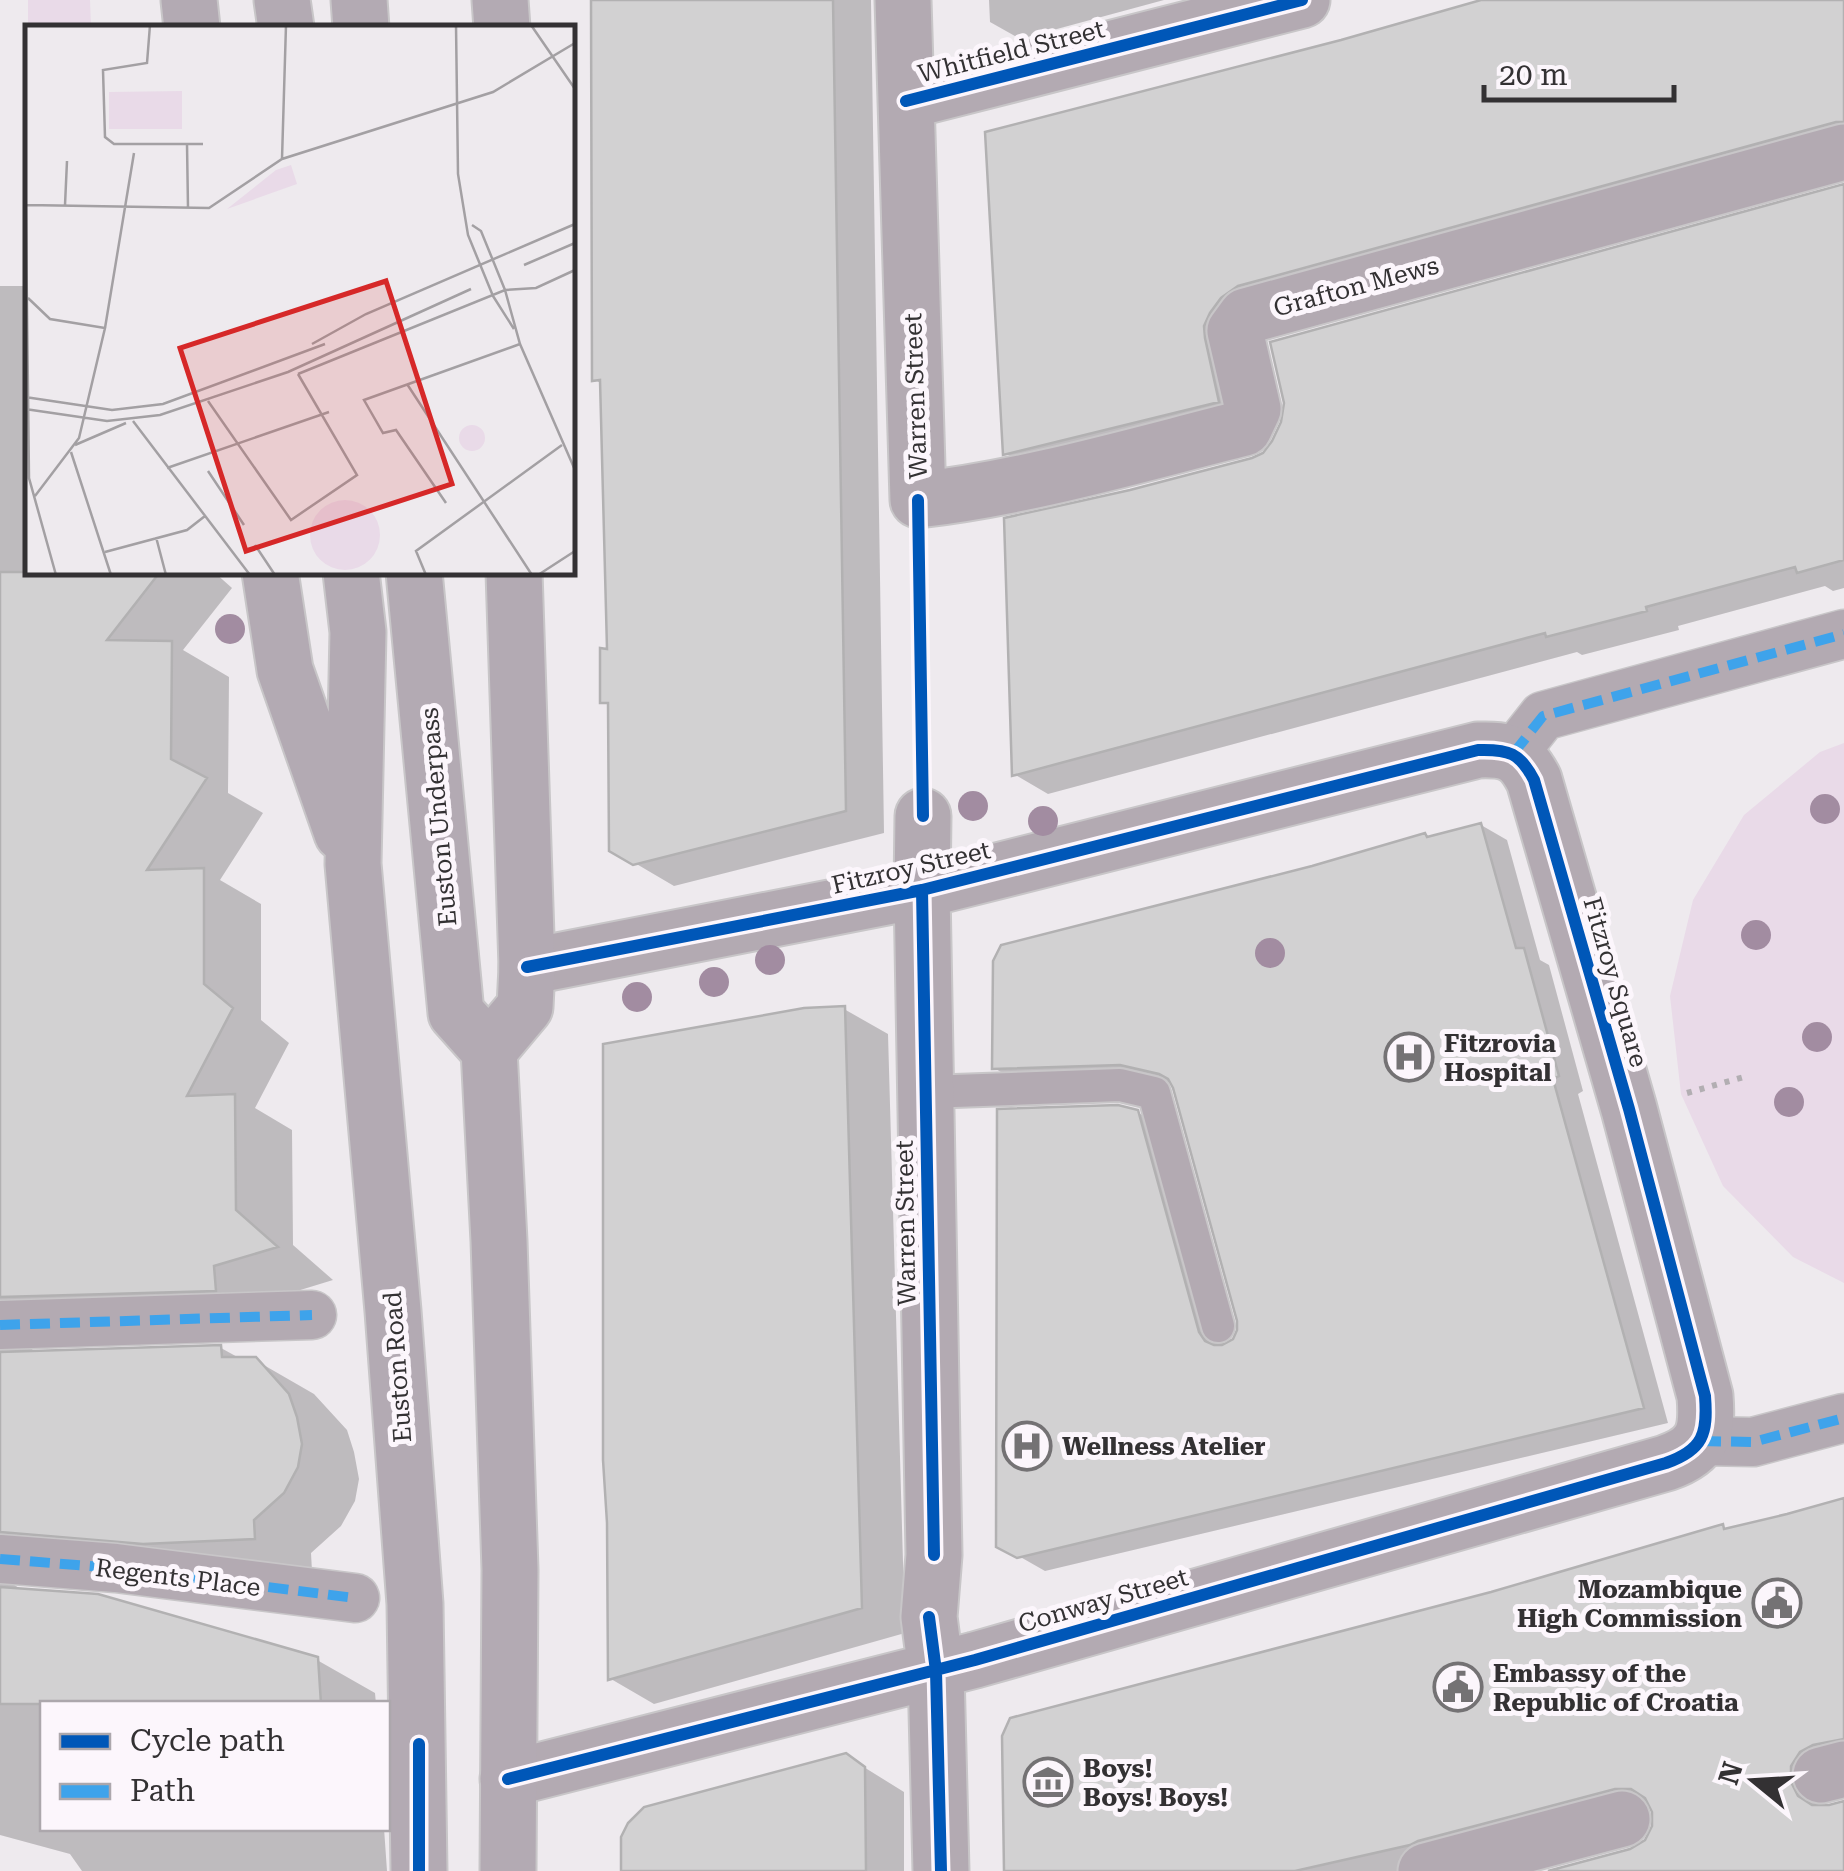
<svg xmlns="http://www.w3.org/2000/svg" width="1844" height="1871" font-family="'Roboto Serif',serif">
<rect width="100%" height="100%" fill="#eeeaee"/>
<path fill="#e9dae8" d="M28,0H90L91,27H28Z
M1844,743V1283L1793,1257L1723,1186L1681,1094L1670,996L1693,900L1744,815L1820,752Z"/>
<path fill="#0003" d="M593,0H871L884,833L674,886L611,849V706L603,702L610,651L602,384L594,379Z
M989,0H1164L1020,39L990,22Z
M1844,0V147L1255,316L1252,421L1039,473L1005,453L987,134Z
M1844,187V588L1833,591L1825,586L1678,626L1679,630L1582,655L1577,652L1048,794L1014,774L1253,461Z
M0,286H28V572H214L232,588L183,650L229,677L228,793L263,813L220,880L261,904V1020L289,1043L255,1108L292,1130L293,1245L333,1280L271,1299L34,1344L31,1354L221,1348L241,1359L255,1360L314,1394L347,1430L354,1452L359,1479L355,1501L341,1526L311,1553L312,1571L11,1583L24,1591L317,1660L375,1693L376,1704H42V1828H384L387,1871H82L70,1854L0,1835Z
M1481,825L1507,840L1540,960L1549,965L1583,1091L1578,1094L1668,1423L1045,1571L999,1545L1137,1112L1163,1127L1224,1347L1235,1341L1240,1320L1174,1084L1148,1078L1020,1083L994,1068L1313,868L1425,835L1431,839Z
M844,1009L888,1034L905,1633L654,1704L611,1679Z
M1844,1501V1765L1824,1786V1805L1826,1808L1844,1804V1871H1558L1631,1852L1645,1844L1654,1829L1653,1807H1649L1452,1859L1435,1871H1007L1492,1594L1723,1527L1729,1530Z
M846,1756L904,1792V1871H624Z"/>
<path fill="#d2d1d2" stroke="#b2b1b2" stroke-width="2.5" d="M591,0H833L846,811L633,865L609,851L608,703H600V648L607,649L600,380L592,381Z
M1481,0H1844V122H1836L1238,286L1221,298L1210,313L1204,326L1205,338L1219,402L1003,455L985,132L1341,40Z
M1844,184V560L1797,573L1795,567L1646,607L1647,611L1546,637L1545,633L1012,776L1004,518L1130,490L1252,458L1263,453L1272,441L1281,422L1284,403L1270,342Z
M0,572H160L107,640L172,641L171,759L207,778L147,870L204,868V984L233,1008L187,1096L235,1094L236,1210L278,1247L214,1266L216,1291L0,1297Z
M1481,823L1516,948H1524L1559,1076L1553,1079L1644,1408L1017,1558L996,1547L997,1109L1118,1105L1138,1110L1199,1332L1205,1341L1214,1345H1222L1233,1339L1237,1330V1321L1173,1088L1168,1079L1159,1074L1120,1065L992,1069L993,961L1001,945L1312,866L1425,833L1427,837Z
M845,1006L862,1608L608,1680L607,1523L603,1460V1044L804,1008Z
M221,1345L222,1357H256L289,1394L297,1417L302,1444L298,1467L284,1493L254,1520L255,1539L143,1544L0,1532V1352Z
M1844,1498V1739L1813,1745L1800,1752L1791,1766V1782L1798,1796L1812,1805H1829L1844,1801V1871H1548L1630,1849L1645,1840L1652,1826V1812L1645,1798L1631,1789H1615L1418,1841L1410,1845L1295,1871H1004L1002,1736L1010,1718L1491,1592L1723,1524L1724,1529L1787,1514Z
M0,1587L98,1594L318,1657L321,1704H0Z
M846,1753L865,1767L866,1871H621V1837L628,1823L644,1807Z"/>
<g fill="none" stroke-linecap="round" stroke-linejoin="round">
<g stroke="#c8c6c8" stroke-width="36">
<path id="service" d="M926,1092L1120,1085L1154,1093L1218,1326"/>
</g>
<g stroke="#c8c6c8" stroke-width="51">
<path id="pedestrian" d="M1513,754L1543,716L1844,634
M0,1325L312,1315
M1701,1441L1753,1442L1844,1418
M0,1559L116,1568L355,1598"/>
</g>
<g stroke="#c8c6c8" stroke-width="59">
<path id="minor" d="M903,0L918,500C1029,487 1136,455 1244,428L1253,409L1235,331L1246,316L1844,152
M906,101L1302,0
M923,816L922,890L934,1555L929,1617L936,1671L941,1871
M1821,1775L1844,1769
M508,1779L975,1660L1666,1463C1703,1450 1708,1434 1705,1396L1629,1109L1534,780C1520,753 1509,749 1478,750L922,890L527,967
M1426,1871L1622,1819"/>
</g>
<g stroke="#c8c6c8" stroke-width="59">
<path id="trunk" d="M189,0L192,28
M282,0L286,28
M359,0L361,28
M500,0L502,28
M270,572L285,670L342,833
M351,572L358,632L353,864L393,1311L415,1604L419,1871
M414,572L456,1013L489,1050
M489,1050L499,1241L510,1570L508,1871
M489,1050L525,1007L527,967L514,572"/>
</g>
<path stroke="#b2aeb2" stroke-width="6" stroke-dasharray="5 8" stroke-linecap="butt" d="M1687,1093L1744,1077"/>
<use href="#service" stroke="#b3aab2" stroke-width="32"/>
<use href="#pedestrian" stroke="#b3aab2" stroke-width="48"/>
<use href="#minor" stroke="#b3aab2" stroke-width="55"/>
<use href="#trunk" stroke="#b3aab3" stroke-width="55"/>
<path stroke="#3ea3eb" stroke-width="10" stroke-dasharray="20 10" stroke-linecap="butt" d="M1513,754L1543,716L1844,634
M0,1325L312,1315
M1701,1441L1753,1442L1844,1418
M0,1559L116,1568L355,1598"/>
<g stroke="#fcf6fc" stroke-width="19">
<path id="cycleway" d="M906,101L1302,0
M918,500L923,816
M922,890L934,1555
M929,1617L936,1671L941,1871
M419,1744V1871
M508,1779L975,1660L1666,1463C1703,1450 1708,1434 1705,1396L1629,1109L1534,780C1520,753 1509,749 1478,750L922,890L527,967"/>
</g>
<use href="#cycleway" stroke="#0057b8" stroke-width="12"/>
</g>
<g fill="#a28ca1">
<circle cx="230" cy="629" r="15"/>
<circle cx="973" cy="806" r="15"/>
<circle cx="1825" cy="809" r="15"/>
<circle cx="1043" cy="821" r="15"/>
<circle cx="1756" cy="935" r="15"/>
<circle cx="1270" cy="953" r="15"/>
<circle cx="770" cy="960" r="15"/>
<circle cx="714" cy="982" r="15"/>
<circle cx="637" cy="997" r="15"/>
<circle cx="1817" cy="1037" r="15"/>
<circle cx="1789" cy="1102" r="15"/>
</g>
<defs>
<g id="hospital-ring" transform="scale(2.5)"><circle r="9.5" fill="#fcf6fc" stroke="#747274" stroke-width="1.5"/><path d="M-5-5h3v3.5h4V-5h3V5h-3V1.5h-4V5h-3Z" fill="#747274"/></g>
<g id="civic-ring" transform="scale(2.5)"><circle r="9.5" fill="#fcf6fc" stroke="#747274" stroke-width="1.5"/><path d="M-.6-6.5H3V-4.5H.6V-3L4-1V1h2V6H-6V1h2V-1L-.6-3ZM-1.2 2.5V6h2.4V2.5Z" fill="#747274"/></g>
<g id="museum-ring" transform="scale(2.5)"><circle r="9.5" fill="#fcf6fc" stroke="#747274" stroke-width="1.5"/><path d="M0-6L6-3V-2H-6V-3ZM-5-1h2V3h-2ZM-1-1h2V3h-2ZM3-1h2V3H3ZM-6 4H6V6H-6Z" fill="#747274"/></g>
</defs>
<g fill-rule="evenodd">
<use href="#hospital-ring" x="1409" y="1057"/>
<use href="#hospital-ring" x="1027" y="1446"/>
<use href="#civic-ring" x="1777" y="1603"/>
<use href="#civic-ring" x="1458" y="1687"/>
<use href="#museum-ring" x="1048" y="1782"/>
</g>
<g text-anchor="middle" stroke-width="10" stroke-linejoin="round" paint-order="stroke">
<g font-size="25" fill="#333133" stroke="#fcf6fc">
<text transform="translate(1011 51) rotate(-14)" y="9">Whitfield Street</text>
<text transform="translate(1356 286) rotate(-15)" y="9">Grafton Mews</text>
<text transform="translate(915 396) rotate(-92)" y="9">Warren Street</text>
<text transform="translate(438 817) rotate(-95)" y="9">Euston Underpass</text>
<text transform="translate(911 867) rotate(-13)" y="9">Fitzroy Street</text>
<text transform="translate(1616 982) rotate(74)" y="9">Fitzroy Square</text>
<text transform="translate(905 1223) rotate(-91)" y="9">Warren Street</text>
<text transform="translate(397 1367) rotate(-94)" y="9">Euston Road</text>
<text transform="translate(178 1577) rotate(7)" y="9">Regents Place</text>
<text transform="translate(1103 1600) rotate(-16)" y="9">Conway Street</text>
</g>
<g font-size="25" font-weight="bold" fill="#333133" stroke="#fcf6fc" text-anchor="start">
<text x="1444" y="1052">Fitzrovia<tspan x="1444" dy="29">Hospital</tspan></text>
<text x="1062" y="1455">Wellness Atelier</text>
<text x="1742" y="1598" text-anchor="end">Mozambique<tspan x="1742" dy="29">High Commission</tspan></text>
<text x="1493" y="1682">Embassy of the<tspan x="1493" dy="29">Republic of Croatia</tspan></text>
<text x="1083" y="1777">Boys!<tspan x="1083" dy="29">Boys! Boys!</tspan></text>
</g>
</g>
<g transform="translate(25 25)">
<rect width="550" height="550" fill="#eeeaee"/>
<path d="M157,66V104H84V67ZM266,140L272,159L202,184L251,145ZM434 413a13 13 0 1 1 26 0a13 13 0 1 1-26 0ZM285 510a35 35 0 1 1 70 0a35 35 0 1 1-70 0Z" fill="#e9dae8"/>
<path fill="none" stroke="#a3a0a3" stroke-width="2.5" d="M125,0L122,38L78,45L80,112L89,119H178M431,0L433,149L443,210L468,271M506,0L550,64M0,112L4,453L31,550M162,119L163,183M257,134L261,0M2,180L184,183L257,134L468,67L550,18M40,180L42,136M447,200L456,206L480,265M499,240L550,218M480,265L495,319L550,445M468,271L489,304M3,273L25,294L80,303L54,413L10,471M80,303L109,128M287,319L341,289L550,199M273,349L480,265L511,263L550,245M382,359L507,550M0,372L87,385L138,379L300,319M183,376L266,495L332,450L273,349M0,384L82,396L135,390L263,347L446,264M108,396L225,550M50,420L101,398M46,427L86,550M142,443L304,387M183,446L219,500M421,478L371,405L358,408L339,375L495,319M131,512L141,550M230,520L250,550M80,527L162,505L180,491M401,550L391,526L537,420M513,550L550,526"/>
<path fill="#d62828" fill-opacity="0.15" stroke="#d62828" stroke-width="5" d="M361,256L427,459L221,526L155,323Z"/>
<rect width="550" height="550" fill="none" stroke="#333133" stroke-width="5"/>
</g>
<rect x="40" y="1701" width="350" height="130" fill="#fcf6fc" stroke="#aca7ac" stroke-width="2.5"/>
<rect x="60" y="1734" width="50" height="15" fill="#0057b8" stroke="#aca7ac" stroke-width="2.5"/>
<text x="130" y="1751" font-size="30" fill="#333133">Cycle path</text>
<rect x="60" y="1784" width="50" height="15" fill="#3ea3eb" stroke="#aca7ac" stroke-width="2.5"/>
<text x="130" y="1801" font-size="30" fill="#333133">Path</text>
<g transform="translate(1754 1781) rotate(288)" stroke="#fcf6fc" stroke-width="8" paint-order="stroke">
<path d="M0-8L18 38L0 25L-18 38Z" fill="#333133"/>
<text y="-15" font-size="28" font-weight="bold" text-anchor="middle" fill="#333133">N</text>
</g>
<path d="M1484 85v15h190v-15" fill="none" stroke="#333133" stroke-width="5"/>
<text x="1499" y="85" font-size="30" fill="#333133" stroke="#fcf6fc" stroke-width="8" paint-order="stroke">20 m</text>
</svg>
